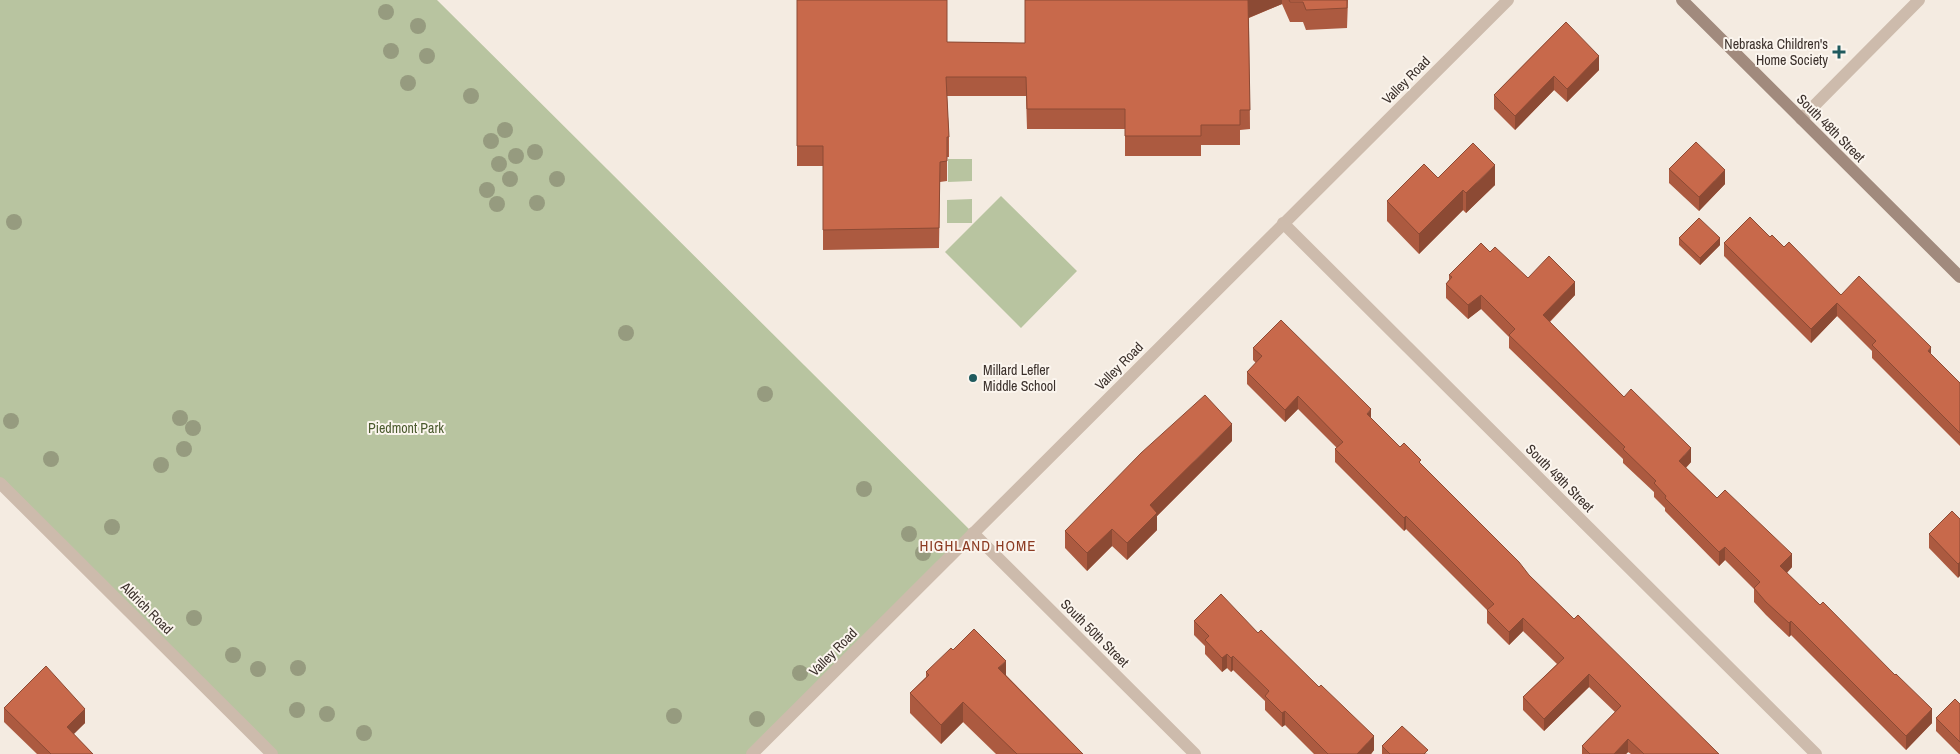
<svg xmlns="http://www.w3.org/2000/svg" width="1960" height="754" font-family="'Archivo Narrow',sans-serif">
<rect width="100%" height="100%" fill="#f4ebe1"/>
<path fill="#b8c4a0" d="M0,0H437L973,533L752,754H272L0,483Z
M948,159H972V181L948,182Z
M1001,196L1077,271L1021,328L945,252Z
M972,199V223H947V200Z"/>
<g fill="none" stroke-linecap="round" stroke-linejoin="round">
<path stroke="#cdbbac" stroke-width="12" d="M1801,119L1919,0
M1283,223L1816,754
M0,483L272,754
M973,533L1195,754"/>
<path stroke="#cdbbac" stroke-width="12" d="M752,754L1508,0"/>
<path stroke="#a18a7d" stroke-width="12" d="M1682,0L1960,277"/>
</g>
<g fill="#969b7f">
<circle cx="386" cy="12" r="8"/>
<circle cx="418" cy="26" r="8"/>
<circle cx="391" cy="51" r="8"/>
<circle cx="427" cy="56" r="8"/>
<circle cx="408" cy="83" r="8"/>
<circle cx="471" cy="96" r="8"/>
<circle cx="505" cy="130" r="8"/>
<circle cx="491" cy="141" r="8"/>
<circle cx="535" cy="152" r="8"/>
<circle cx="516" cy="156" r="8"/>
<circle cx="499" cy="164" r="8"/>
<circle cx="510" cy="179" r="8"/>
<circle cx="557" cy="179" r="8"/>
<circle cx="487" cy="190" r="8"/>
<circle cx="537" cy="203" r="8"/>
<circle cx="497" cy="204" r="8"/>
<circle cx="14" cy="222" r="8"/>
<circle cx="626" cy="333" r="8"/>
<circle cx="765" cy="394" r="8"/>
<circle cx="180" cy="418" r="8"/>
<circle cx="11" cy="421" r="8"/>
<circle cx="193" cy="428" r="8"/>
<circle cx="184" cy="449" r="8"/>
<circle cx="51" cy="459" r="8"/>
<circle cx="161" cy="465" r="8"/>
<circle cx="864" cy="489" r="8"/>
<circle cx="112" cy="527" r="8"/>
<circle cx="909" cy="534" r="8"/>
<circle cx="923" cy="553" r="8"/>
<circle cx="194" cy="618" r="8"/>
<circle cx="233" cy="655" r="8"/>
<circle cx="298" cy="668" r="8"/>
<circle cx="258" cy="669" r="8"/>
<circle cx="800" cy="673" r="8"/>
<circle cx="297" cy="710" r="8"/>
<circle cx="327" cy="714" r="8"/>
<circle cx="674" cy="716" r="8"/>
<circle cx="757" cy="719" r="8"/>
<circle cx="364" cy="733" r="8"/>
</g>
<path fill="#ac5a40" d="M797,0L947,42L1025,43V0H1348L1347,28L1306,30L1303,22H1290L1282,4L1249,18L1250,129L1240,130V145H1201V156H1125V129H1027L1026,96H947L949,137V157H947V181L940,182L939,248L823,250V166H797Z
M1566,22L1599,70L1567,102L1554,90L1515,130L1494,109V95Z
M1669,169L1725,184L1699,211L1669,183Z
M1438,178L1495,185L1466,213L1463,210L1419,254L1387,221V201Z
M1770,237L1784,247L1841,295L1931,355L1960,383V446L1872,358V351L1837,316L1811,343L1724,256V243Z
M1679,238L1720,245L1700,265L1679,245Z
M1490,252L1528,278L1575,295L1550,322L1624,397L1691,462L1686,468L1717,498L1792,567L1787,573L1932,723L1906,750L1791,635L1789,637L1766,615L1754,602V589L1725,560L1719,566L1665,511V508L1654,497V492L1623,463V459L1509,348V337L1481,309L1468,319L1446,298V284L1449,280V275Z
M1253,348L1371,418L1400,447L1421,465L1529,575L1574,619L1719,754H1631L1628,752L1626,754H1582V746L1615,712L1589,687L1544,731L1523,710V697L1557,664L1523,631L1509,645L1487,623V610L1406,529L1404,531L1335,462V449L1337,448L1298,409L1285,422L1247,384V372L1256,363L1253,360Z
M1232,441L1157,516V530L1127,560L1112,546L1087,571L1065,548V531Z
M1960,519L1958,578L1929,548V534Z
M1194,621L1258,633L1374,750L1371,754H1314L1285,725L1282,727L1265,710V701L1233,670L1231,672L1227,668L1222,672L1205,654V646L1194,635Z
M953,650L1006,675L1083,754H996L963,722L941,744L910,713V693L926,677V672Z
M1960,704V754H1959L1936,731V718Z
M4,708L85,723L73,734L93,754H37L4,722Z
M1382,746L1428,754H1382Z"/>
<path fill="#8c4a34" d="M1248,0H1282V4L1248,18Z
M1599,56V70L1567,102V89Z
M1554,76V90L1515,130V116Z
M1495,165V185L1466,213V193Z
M1725,170V184L1699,211V197Z
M1463,190V210L1419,254V234Z
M1720,238V245L1700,265V258Z
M1575,282V295L1543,328V315Z
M1481,295V309L1468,319V305Z
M1837,303V316L1811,343V329Z
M1931,347V361L1928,351Z
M1298,396V409L1285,422V410Z
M1371,409V422L1367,414Z
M1232,424V441L1157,516V530L1127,560V543L1150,505Z
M1691,448V462L1679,474V461Z
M1406,516V529L1404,531V518Z
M1112,529V546L1087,571V553Z
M1725,547V560L1719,566V552Z
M1792,554V567L1780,579V566Z
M1960,562V576L1958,578V564Z
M1523,618V631L1509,645V632Z
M1791,621V635L1789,637V623Z
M1227,654V668L1222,672V658Z
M1233,656V670L1231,672V658Z
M1006,661V680L998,668Z
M1589,674V687L1544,731V719Z
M963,702V722L941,744V725Z
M85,709V723L67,741V727Z
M1932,709V723L1906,750V736Z
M1285,711V725L1282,727V713Z
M1374,736V750L1371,754H1357Z
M1628,739V752L1626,754H1614Z"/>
<path fill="#c8694b" stroke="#8c4a34" d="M797,0H947V42L1025,43V0H1248L1250,110H1240V125H1201V136H1125V109H1027L1026,77H946L949,137H947V161L940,162L939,228L823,230V146H797Z
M1289,0H1347V8L1306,10L1303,2H1290Z
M1566,22L1599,56L1567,89L1554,76L1515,116L1494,95Z
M1696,142L1725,170L1699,197L1669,169Z
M1473,143L1495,165L1466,193L1463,190L1419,234L1387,201L1424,164L1438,178Z
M1750,217L1770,237L1772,235L1784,247L1789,242L1841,295L1859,276L1931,347L1928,351L1960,383V433L1872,345L1876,341L1837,303L1811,329L1724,243Z
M1699,218L1720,238L1700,258L1679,238Z
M1481,243L1490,252L1495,247L1528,278L1549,256L1575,282L1543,315L1624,397L1631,389L1691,448L1679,461L1717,498L1725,490L1792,554L1780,566L1820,605L1823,602L1895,675L1896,674L1932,709L1906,736L1791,621L1789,623L1766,602L1754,588L1760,582L1725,547L1719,552L1665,498L1666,496L1654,483L1656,481L1623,449L1625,447L1509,335L1515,329L1481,295L1468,305L1446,284L1452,277L1449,275Z
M1281,320L1371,409L1367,414L1400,447L1404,443L1421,460L1419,462L1519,562L1529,575L1574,619L1578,615L1719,754H1644L1628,739L1614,754H1590L1582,746L1621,706L1589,674L1544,719L1523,697L1564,658L1523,618L1509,632L1487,610L1494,604L1406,516L1404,518L1335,449L1343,442L1298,396L1285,410L1247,372L1262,356L1253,348Z
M1205,395L1232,424L1150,505L1157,513L1127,543L1112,529L1087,553L1065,531L1141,453Z
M1952,511L1960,519V562L1958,564L1929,534Z
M1221,594L1258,633L1261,630L1319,687L1321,685L1374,736L1357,754H1328L1285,711L1282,713L1265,696L1269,691L1233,656L1231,658L1227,654L1222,658L1205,640L1209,636L1194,621Z
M974,629L1006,661L998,668L1083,754H1017L963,702L941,725L910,693L929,675L926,672L951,648L953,650Z
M46,666L85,709L67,727L93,754H51L4,708Z
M1955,699L1960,704V742L1936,718Z
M1402,726L1428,750L1424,754H1390L1382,746Z"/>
<g fill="#1f5a5e" stroke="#fbf5ee" stroke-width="2">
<path d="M1836.5 44.5h5v5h5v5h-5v5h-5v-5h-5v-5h5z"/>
<circle cx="973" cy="378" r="5"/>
</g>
<g text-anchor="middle" stroke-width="4" stroke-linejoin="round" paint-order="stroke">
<g font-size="14" fill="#3b302b" stroke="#fbf5ee" text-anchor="end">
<text x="1828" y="49">Nebraska Children's<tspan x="1828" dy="16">Home Society</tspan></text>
<text x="983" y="375" text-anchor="start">Millard Lefler<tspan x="983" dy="16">Middle School</tspan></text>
</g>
<g font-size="14" fill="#3b302b" stroke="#fbf5ee">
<text transform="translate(1406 80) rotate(-45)" y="5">Valley Road</text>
<text transform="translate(1831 128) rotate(45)" y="5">South 48th Street</text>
<text transform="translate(1119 366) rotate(-45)" y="5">Valley Road</text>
<text transform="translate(1560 478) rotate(45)" y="5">South 49th Street</text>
<text transform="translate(147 608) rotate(45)" y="5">Aldrich Road</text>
<text transform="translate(1095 633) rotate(45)" y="5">South 50th Street</text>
<text transform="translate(833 652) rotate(-45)" y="5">Valley Road</text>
</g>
<g font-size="14" fill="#4a5a2e" stroke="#fbf5ee">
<text x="406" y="433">Piedmont Park</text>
</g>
<g font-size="15" letter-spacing="1" fill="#8c3b22" stroke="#fbf5ee">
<text x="978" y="551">HIGHLAND HOME</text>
</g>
</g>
</svg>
